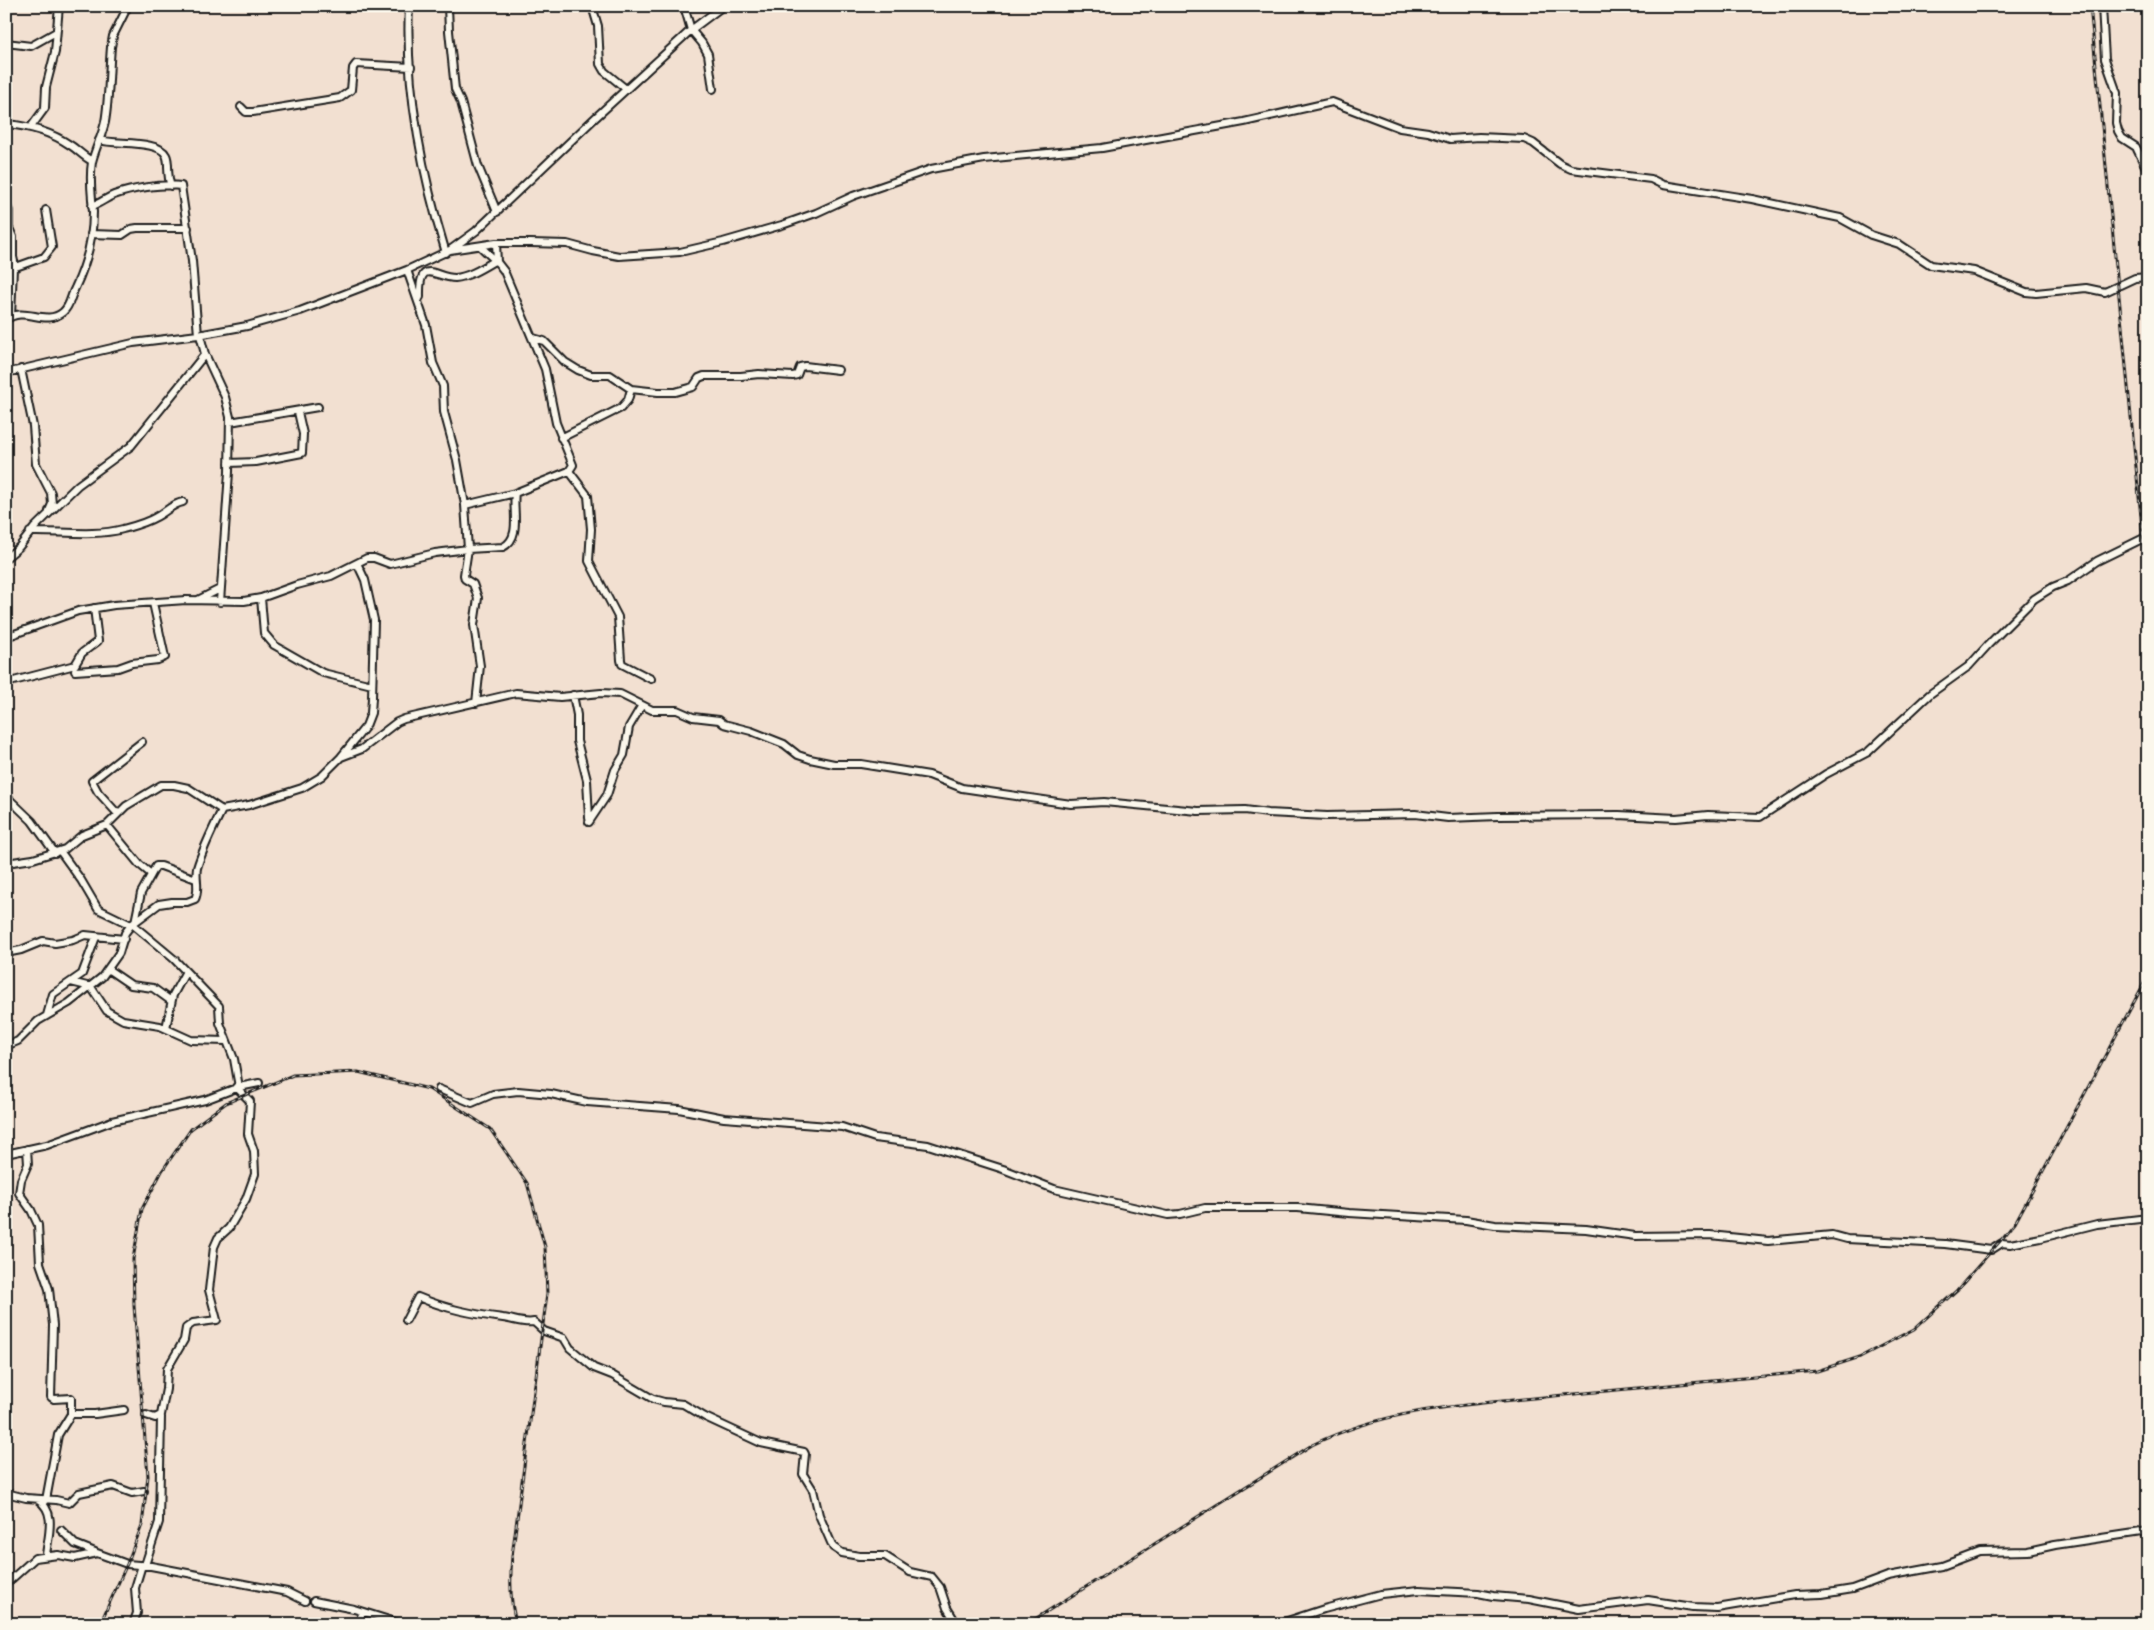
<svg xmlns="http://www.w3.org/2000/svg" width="2154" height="1630" font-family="Sriracha,sans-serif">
<rect width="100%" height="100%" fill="#f2e0d1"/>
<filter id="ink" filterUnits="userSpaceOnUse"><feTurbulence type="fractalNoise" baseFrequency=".02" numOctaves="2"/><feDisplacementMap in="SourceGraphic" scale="10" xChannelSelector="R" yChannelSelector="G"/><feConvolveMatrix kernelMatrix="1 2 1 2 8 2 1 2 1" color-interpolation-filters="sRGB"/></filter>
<g filter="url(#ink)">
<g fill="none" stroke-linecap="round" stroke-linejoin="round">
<g stroke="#1c1c1c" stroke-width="10">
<path id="minor" d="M309,6H319
M409,6C405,89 422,174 446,253
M448,6L449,31L455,89L461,102L478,166L497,212
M592,6L598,26L600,64L604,71L626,89
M684,6L691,30L702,43L708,54L713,89
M2102,6L2105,59L2117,93L2116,123L2118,131L2122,138L2136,147L2148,172
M6,43L31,46L56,32
M241,107L246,112H253L340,98L351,90L353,68L356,64L411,67
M6,124C29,126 51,132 70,145C78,150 84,157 92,161
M31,127L45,108L46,87L55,52L59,6
M99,140C116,145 159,140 166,155C170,162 166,175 171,186
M6,203L9,211V228L13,237V257L15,266
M92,206C101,203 106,198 114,195C130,189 163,183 181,186L192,261L198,335
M91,234L122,235L131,229L137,228H188
M496,243L497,262
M450,250L496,243H531L567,244L593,251L619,256L680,252L723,242L782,225L816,213L853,196L931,169L984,159L1102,148L1244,122L1332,102L1400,128L1428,132L1450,139L1479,137L1524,139L1533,143L1560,164L1571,169L1651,179L1663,185L1752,199L1840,218L1871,235L1899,244L1931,265L1974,271L2026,292L2036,293L2086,288L2105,292L2135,278L2148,277
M407,270L426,325L433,363L443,386L444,412L457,460L465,505L468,549L464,575L465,579L473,584L478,598L474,625L480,666L476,703
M420,297C419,256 435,278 455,278C469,277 484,267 496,260
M11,316L13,268L44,257L52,247L46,210
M6,320C24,305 45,327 63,312C71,305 70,297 75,288C86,265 93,238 93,212C92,195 89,179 92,162C95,149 102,136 105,122C109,100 109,70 111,47L113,36L128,6
M200,335L205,354L225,397L230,417L229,472L220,602
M533,338L544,341L565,362L578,370L591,375H610L631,389L658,392H675L693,387L699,378L704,376H741L759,374L793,376L797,375L800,367L805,366L838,370
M21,369L33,426L36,464L51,493L52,504L49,511
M6,373L133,343L198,335L247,326L300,311L407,270L450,250L476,231L595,118L691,30L723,6
M230,422L318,407
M561,438L621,408L628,400L631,389
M229,463L256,462L302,453L303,434L298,412
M569,471L588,496L591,529L589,561L618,617L621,660L622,664L651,679
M465,505L515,493L569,471L573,465L556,423L545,369L504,271L497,262L480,246
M30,532C61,531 93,537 123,529C134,526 146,523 156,517C166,512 172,504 183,502
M6,558L19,547L34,528L78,485L131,446L205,354
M261,598L264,633L274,645L323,673L372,685
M198,600L220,589
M6,637L78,611L114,605L186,600L244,601L261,598L297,585L331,576L367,558H374L390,564L435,553L468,549L503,547C522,538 512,509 515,493
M75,671L118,668L132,663L158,660L165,657L153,603
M6,683L75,665L82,653L98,641L94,608
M573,695L577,715V741L587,780L589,818
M341,757L366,726L371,713L372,698L374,620L365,580L357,563
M6,796L32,821L55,853
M117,813L98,792L92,781L142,742
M589,822L607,795L615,770L624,755L629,727L642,705
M107,825L139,864L151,874
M60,851L81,880L98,909L131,925
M6,863L33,859L65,849L82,835L107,825L126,806L161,785H174L188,788L222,810L249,805L302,788L322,776L341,757L362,749L397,722L404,719L516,693L560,697L601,693L620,694L652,710H677L693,717L719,720L724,724L751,731L784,744L798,755L810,759L834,764H861L929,775L962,788L1071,804L1104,802L1198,811L1245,810L1268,813L1327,816L1415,814L1448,818L1498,816L1619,815L1676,818L1708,815L1760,817L1826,774L1868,752L1930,694L1969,666L1988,645L2034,599L2053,587L2068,581L2097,561L2148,536
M135,922L141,893L156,866H161L196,879
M132,924L174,959L219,1006L220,1023L234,1059L239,1087
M6,953L21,950L43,941L55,943L73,940L85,935L124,939
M109,970L131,985L153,988L171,1001
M71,982L91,987L107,1011L123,1020L160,1026L191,1040L226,1041
M47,1015L53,994L82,974L96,937
M166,1028L173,995L185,973
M6,1046L18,1041L38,1021L69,1003L102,977L119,953L125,933L131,925L159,904L172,902H187L195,899C200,890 195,878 197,868C203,848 213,828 222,810
M439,1089L472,1103L493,1094L518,1091L551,1094L587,1102L679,1109L724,1118L842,1127L875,1138L928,1145L1003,1169L1054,1189L1168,1215L1180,1214L1205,1208H1298L1349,1213L1466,1220L1495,1225L1586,1229L1635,1236L1710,1235L1768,1241L1832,1235L1847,1239L1945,1244L1991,1250L2002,1243L2010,1244L2041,1238L2097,1224L2148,1218
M27,1149L28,1164L21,1180L19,1193L31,1210L38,1225L40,1263L49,1289L53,1325L51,1397L54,1399L71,1398V1414L58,1435L46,1500
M6,1154L47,1145L112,1121L205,1100L239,1087L259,1083
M406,1320L418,1297C446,1309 472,1314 503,1318C513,1319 523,1324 534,1322L544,1331L564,1338L570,1348L594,1368L612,1375L653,1399L664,1402L683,1404L705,1417L761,1443L804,1452L805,1454L803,1474L813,1490L819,1515L833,1547L842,1553L859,1556H885L910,1572L932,1577L940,1587L947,1608L957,1624
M71,1414H95L124,1410
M146,1415L155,1418L161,1415L166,1389L167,1369L184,1340L186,1328L193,1323L217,1320L209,1290L214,1247L218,1238L229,1228L246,1199L255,1174L254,1151L248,1134L250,1101L236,1087
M6,1493L26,1498L56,1500L69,1503L79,1493L113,1486L132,1493L144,1491
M38,1500C57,1512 48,1536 46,1555
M61,1530L75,1544L95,1552
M145,1565L159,1522L161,1417
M6,1584L35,1558L58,1555L75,1558L97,1553L127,1564L151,1566L287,1592L305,1601
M314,1601L354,1609L402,1624
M133,1624L137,1613L135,1588L142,1565
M358,1624L363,1612
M1278,1624L1324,1609L1381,1594L1419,1590L1478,1593L1493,1596L1529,1599L1579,1609L1648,1600L1693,1607L1717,1608L1795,1595L1822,1594L1853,1589L1888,1576L1942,1566L1979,1552L2028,1551L2055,1545L2148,1531"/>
</g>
<use href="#minor" stroke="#fbf7ec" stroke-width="6"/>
<g stroke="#1c1c1c" stroke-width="3">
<path id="rail" d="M2090,6L2148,587
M100,1624L127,1564L142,1525L148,1476L134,1306L133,1259L142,1209L162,1171L191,1129L226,1103L293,1075L358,1072L429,1089L490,1129L527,1183L545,1247L547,1294L512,1556C510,1578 509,1603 517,1624
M1027,1624L1312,1445C1391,1406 1478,1404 1564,1395C1648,1387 1733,1379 1817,1371L1860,1357L1914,1329L1957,1290L2001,1240L2015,1223L2148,976"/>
</g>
<use href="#rail" stroke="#fbf7ec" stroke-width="1" stroke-dasharray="4" stroke-linecap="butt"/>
</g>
</g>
<rect width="2154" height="1630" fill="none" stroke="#fbf7ec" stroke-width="25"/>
<rect x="12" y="12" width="2129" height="1605" fill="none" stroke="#1c1c1c" stroke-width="2" filter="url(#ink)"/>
</svg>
